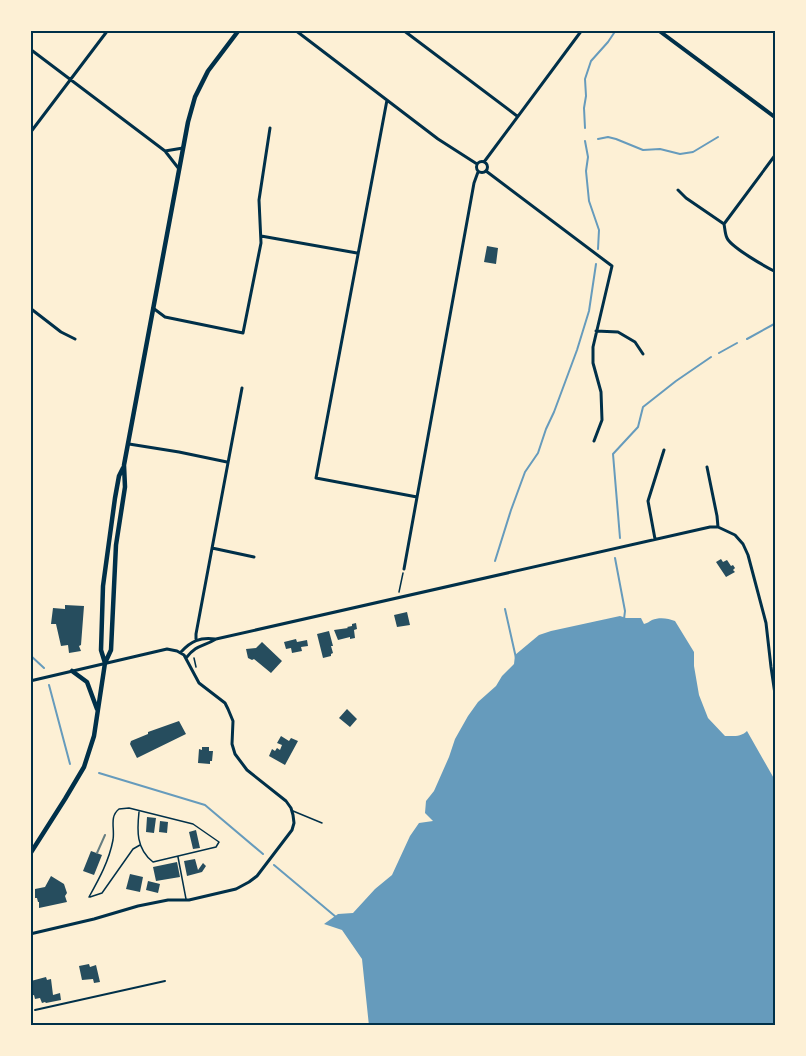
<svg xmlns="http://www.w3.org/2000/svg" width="806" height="1056" font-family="'Asap Condensed',sans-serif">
<rect width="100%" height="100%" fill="#fdf0d5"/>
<path fill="#669bbc" d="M620,616L626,618H641L644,624C647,623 649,622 652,620C659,617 668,618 675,621L694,652V666L699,695L708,718L725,736C734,736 741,737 747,731L776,782V1026H369L362,959L342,930L324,924L338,914L353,913L375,889L392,875L410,836L419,823L433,821L425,813L426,801L434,791L449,757L455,739L468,716L478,702L496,686L502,676L514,664L515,655L539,635L551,631Z"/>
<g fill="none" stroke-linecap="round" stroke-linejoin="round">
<path stroke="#669bbc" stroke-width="2" d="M585,128L584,108L586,96L585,79L591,61L608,42L616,30
M598,139L608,137L616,139L643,150L660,149L680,154L693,152L718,137
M585,141L588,157L586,171L589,201L599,230L598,249
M747,339L776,323
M719,353L737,343
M620,538L613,454L638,427L643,407L676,381L711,357
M615,558L625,611L624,619
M495,561L511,510L525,472L538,453L546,429L554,412L577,350L589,311L596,264
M505,609L516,658
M30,655L44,668
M49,685L70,764
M99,773L205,805L263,854
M274,865L336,917"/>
</g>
<path fill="#264d5e" d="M487,246L498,248L496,264L484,262Z
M721,559L723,562L727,560L731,566L733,565L735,568L733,570L735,572L726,577L716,562Z
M65,605L84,606L81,645L79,646L81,651L69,653L68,645L61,646L56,624H51L53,608L65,609Z
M407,612L410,625L397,627L394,615Z
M356,623L357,629L354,630L355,638L350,639V637L338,640L334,630L348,628L347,627L352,626V624Z
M329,631L333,646H331L333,653L331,654V656L323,658L317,634Z
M296,639L297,642L307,640L308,646L301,647L302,651L292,653L291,648L286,649L284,642Z
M262,642L282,661L271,673L254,659L252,660L248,658L246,649L256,648Z
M347,709L357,719L350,727L339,718Z
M179,721L186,734L137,758L130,744L131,741L148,734V732Z
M281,736L289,741L291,738L298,741L285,765L269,756L272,749L275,751L277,748L280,750L282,745L277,743Z
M202,747H209V751H213L212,761H210V764L198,763L199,749L202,750Z
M147,817L156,818L154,833L146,832Z
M160,821L168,822L167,833L159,832Z
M196,830L200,848L193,849L189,832Z
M91,851L102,855L94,875L83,871Z
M195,859L198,870L203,863L206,866L202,872L187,876L184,861Z
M177,862L180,877L156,881L153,867Z
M130,874L143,877L140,892L126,889Z
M51,876L64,884L67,893L65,896L67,902L39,908V902H38L37,898H35V889L45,887Z
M148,881L160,884L158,893L146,890Z
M89,964L90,967L96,965L100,982L94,983L93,979L82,980L79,966Z
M46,977L47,980L51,979L53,995L60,993L61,1000L46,1003L45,1002L42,1003L40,998L35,999L34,995L30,996V993L33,992L31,981Z"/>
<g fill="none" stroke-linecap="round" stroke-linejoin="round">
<path stroke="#003049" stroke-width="1.5" d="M399,592L403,573
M194,658L196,667"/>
<path stroke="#003049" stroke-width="1.5" d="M293,811L322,823
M178,857L186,899
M89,897C99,879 109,861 113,840C115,828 109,817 119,809L129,808L193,824L219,842L216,847L153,862C136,849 137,830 139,812
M90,897L102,893L133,849L140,845"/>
<path stroke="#003049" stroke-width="2" d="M35,1010L165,981"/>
<path stroke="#003049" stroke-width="3" d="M295,30L438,139L477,164
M403,30L517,116
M30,49L165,151L179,169
M387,100L316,478L417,497
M30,133L108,30
M165,151L183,148
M476.5 167a5.5 5.5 0 1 1 11 0a5.5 5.5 0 1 1-11 0Z
M484,162L582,30
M486,171L612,266L593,347V363L601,392L602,420L594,441
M678,190L686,198L724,224C725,229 725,234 727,238C732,248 766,267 776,272
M724,224L776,154
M261,236L357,253
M30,308L61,332L75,339
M153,308L165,317L243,333L261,243L259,200L270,128
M596,331L618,332L635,342L643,354
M129,444L179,452L227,462
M707,467L717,516L718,527
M655,539L648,501L664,450
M212,548L254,557
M404,569L474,183L478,172
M196,639V634L242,388
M181,652C191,641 200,637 215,639
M186,658C197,644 203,647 216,639L710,527H718L735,535L743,544L748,555L766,623L771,667L776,701
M30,681L167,649L177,651L184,655L199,683L225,703L228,709L233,721L232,744L235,754L247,770L286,801L291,808L293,815L294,823L292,830L257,876L249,882L236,889L189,900H168L138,906L94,919L30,934"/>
<path stroke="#003049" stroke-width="4" d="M658,30L776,118"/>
<path stroke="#003049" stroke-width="4.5" d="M105,663L101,650L103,586L115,498L119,476L123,468
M72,671L87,682L97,709
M30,854L65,799L84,767L94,736L105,663L111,650L116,545L125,487L124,465L188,122L195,97L208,71L239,30"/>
<path stroke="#657d81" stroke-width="2" d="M97,853L105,835"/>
</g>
<rect width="806" height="1056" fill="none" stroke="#fdf0d5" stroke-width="63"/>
<rect x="32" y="32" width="742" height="992" fill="none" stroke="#003049" stroke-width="2"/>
</svg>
